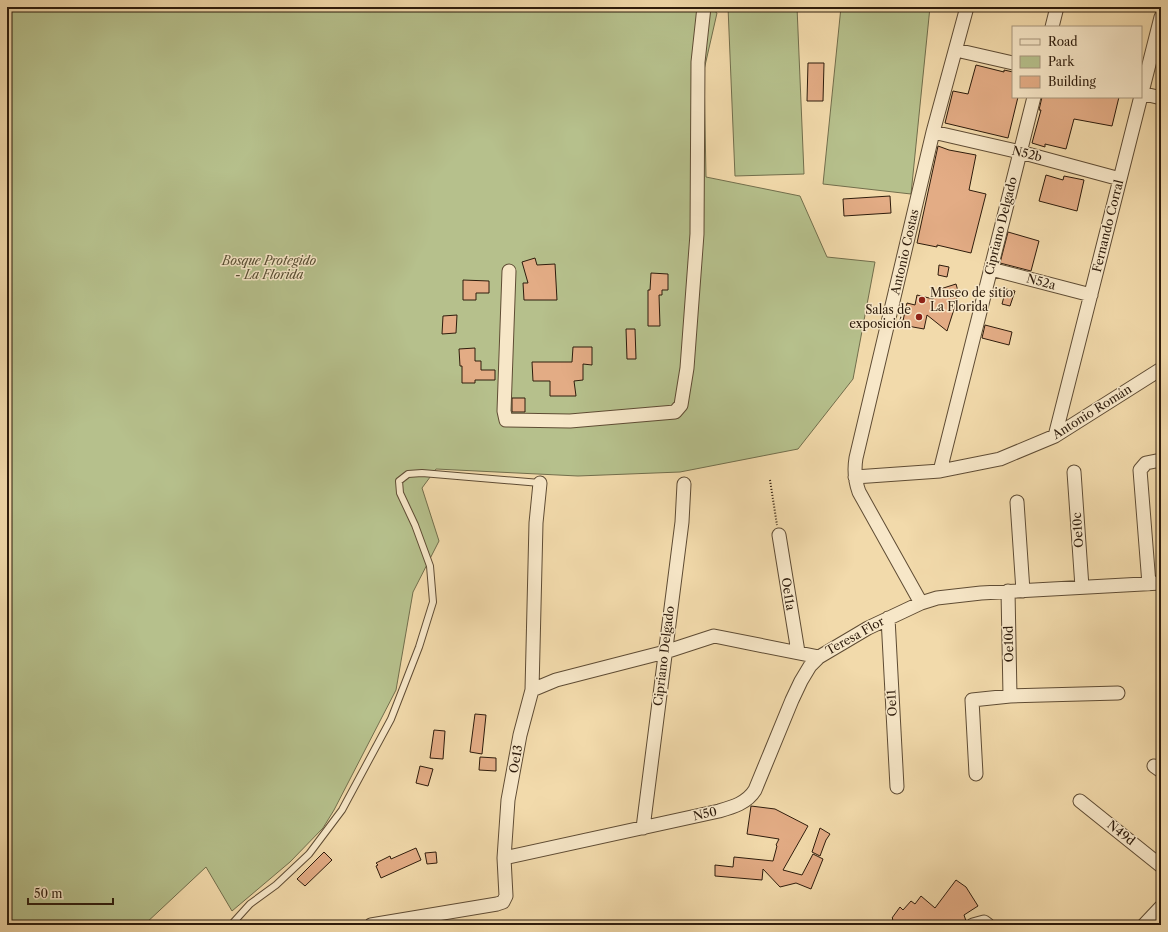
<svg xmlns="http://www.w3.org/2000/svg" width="1168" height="932" font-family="'Libre Caslon Text',serif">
<rect width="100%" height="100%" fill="#f2daab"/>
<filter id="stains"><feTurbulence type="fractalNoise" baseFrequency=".005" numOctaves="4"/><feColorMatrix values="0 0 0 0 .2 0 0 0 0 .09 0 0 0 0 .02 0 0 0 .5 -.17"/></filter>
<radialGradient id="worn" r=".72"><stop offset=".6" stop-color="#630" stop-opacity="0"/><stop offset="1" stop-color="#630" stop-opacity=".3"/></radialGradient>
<path fill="#b6c08c" stroke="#726e4c" d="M7,7H708L717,13L704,70L706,177L800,196L827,257L875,262L853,379L798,449L680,472L578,476L436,469L422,488L439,541L413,592L396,690L334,810L323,828L290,862L232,911L206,867L144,925H7Z
M728,7H797L804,174L735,176Z
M841,7H930L911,194L823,184Z"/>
<path fill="#e3ac85" stroke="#2e1c0c" d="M808,63H824L823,101H807Z
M976,65L1004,72V70L1013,72V97H1018L1008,138L945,123L953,91L968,94Z
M1042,97H1119L1112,126L1074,119L1066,149L1045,144V147L1032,143L1041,110H1039Z
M938,146L949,150L976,155L969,190L986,194L971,253L937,245V247L917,243Z
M1046,175L1063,180L1064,176L1084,180L1077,211L1039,201Z
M890,196L891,213L844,216L843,199Z
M1008,232L1039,241L1031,271L1000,263Z
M535,258L537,265L555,264L557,300H524L523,283H528L522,262Z
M939,265L949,267L947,277L938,275Z
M651,273L668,274V290H662V295H659L660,326H648V290H650Z
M463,280L489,281V293H476V300H463Z
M956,284L958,291L956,303L947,331L927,315L924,329L902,325L907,303L915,305L917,295L933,299L934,291Z
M1006,289L1015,291L1010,306L1002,304Z
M457,315L456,333L442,334L443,316Z
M985,325L1012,332L1009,345L982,338Z
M626,329H635L636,359H627Z
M573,347H592V365L583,364V380L574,381L576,396H550V381H533L532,362H572Z
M475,348V361H481V370H495V380H475V383H462V366H460L459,349Z
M512,398H525V412H512Z
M475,714L486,715L482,754L470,752Z
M434,730L445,731L443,759L430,758Z
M480,757L496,758V771L479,770Z
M420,766L433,769L428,786L416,783Z
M751,806L775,809L808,826L783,870L802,875L813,854L823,859L811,889L796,883L780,887L763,869L762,880L715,876V865L733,867L734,857L773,861L777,846L776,845L779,839L747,834Z
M820,828L830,834L826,840L820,856L812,852Z
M416,848L421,860L381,878L376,866L378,865L376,863L390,856L391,859Z
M324,852L332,860L305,886L297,879Z
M436,852L437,863L427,864L425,853Z
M956,880L966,887L978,906L964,915L966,921L958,925H889L893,919L892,918L900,907L903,910L911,901L915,904L921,896L935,908Z"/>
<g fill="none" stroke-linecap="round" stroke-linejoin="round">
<g stroke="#5f4c34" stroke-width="8">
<path id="lane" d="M231,925L250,904L276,885L309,854L342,810L391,719L419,647L433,602L430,566L415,525L400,493L399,481L408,474L422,473L540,483"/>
</g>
<g stroke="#5f4c34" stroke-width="15">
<path id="street" d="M1052,27L1057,7
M956,50L1013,63
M1141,93L1161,98
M933,132L1020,152L1120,179
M991,269L1091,295
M509,271L504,411L506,420L570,421L675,412L681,405L687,368L697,234L698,62L704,7
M1055,436L1161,17
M940,471L1034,97
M1074,472L1082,587
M855,477L940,471L1000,459L1055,436L1161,369
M1017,502L1023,591
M779,535L798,652
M1149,584L1140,470L1146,463L1161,460
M1008,591L1010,696
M921,603L859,492C855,481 854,470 856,458L933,132L967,7
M888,618L897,787
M532,690L556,680L665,652L714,636L819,657
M1154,766L1161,771
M976,774L972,700L1010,696L1118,693
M1080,801L1161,866
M643,828L682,522L684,484
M504,858L719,811C733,807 747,803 755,790L792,700L801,681L810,666L819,657L868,628L921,603L937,598L981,593L1161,583
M371,925L497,904L503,902L506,896L504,858L508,800L520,735L532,690L536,523L540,483
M973,925L984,922L988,925
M1144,925L1161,907"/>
</g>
<path stroke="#2e1c0c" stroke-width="2" stroke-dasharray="1 2" stroke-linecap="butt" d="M770,480L777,525"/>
<use href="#lane" stroke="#f7e7c8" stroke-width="6"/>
<use href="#street" stroke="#f7e7c8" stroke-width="13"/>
</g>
<g fill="#8f2418" stroke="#f7e7c8" stroke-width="1.5">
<circle cx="922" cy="300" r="4"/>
<circle cx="919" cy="317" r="4"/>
</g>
<g text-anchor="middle" stroke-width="3" stroke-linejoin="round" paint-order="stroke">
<g font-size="12" fill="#2e1c0c" stroke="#f7e7c8">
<text transform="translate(1027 154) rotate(14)" y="4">N52b</text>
<text transform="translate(1001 226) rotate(-76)" y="4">Cipriano Delgado</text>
<text transform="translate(1108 226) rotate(-76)" y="4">Fernando Corral</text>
<text transform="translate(905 252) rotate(-77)" y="4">Antonio Costas</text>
<text transform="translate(1041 282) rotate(15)" y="4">N52a</text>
<text transform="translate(1092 412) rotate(-32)" y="4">Antonio Román</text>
<text transform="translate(1078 530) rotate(-94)" y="4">Oe10c</text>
<text transform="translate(788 594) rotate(81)" y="4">Oe11a</text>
<text transform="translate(855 636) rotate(-29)" y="4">Teresa Flor</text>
<text transform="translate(1009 644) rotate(-91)" y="4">Oe10d</text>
<text transform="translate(664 656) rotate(-83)" y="4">Cipriano Delgado</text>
<text transform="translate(892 703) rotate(-93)" y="4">Oe11</text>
<text transform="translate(516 759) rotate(-80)" y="4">Oe13</text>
<text transform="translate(705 814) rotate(-13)" y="4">N50</text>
<text transform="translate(1121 833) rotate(39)" y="4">N49d</text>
</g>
<g font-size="12" font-style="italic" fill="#574d32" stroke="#f7e7c8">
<text x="269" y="265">Bosque Protegido<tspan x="269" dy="14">- La Florida</tspan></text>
</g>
<g font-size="12" fill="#2e1c0c" stroke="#f7e7c8" text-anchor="start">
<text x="930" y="297">Museo de sitio<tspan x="930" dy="14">La Florida</tspan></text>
<text x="911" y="314" text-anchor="end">Salas de<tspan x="911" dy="14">exposición</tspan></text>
</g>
</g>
<rect width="1168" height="932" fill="none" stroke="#f2daab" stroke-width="24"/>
<rect x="8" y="8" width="1152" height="916" fill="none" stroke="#2e1c0c" stroke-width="2"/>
<rect x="12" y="12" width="1144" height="908" fill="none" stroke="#2e1c0c"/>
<rect x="1012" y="26" width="130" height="72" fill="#f7e7c8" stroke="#a7967d"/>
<rect x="1020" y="39" width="20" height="6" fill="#f7e7c8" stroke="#a7967d"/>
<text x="1048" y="46" font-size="12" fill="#2e1c0c">Road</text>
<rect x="1020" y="56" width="20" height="12" fill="#b6c08c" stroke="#a7967d"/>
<text x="1048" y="66" font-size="12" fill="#2e1c0c">Park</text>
<rect x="1020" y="76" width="20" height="12" fill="#e3ac85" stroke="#a7967d"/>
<text x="1048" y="86" font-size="12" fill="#2e1c0c">Building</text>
<path d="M28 898v6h85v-6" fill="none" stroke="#2e1c0c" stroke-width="2"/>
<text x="34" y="898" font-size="12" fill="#2e1c0c" stroke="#f7e7c8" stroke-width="3" paint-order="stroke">50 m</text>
<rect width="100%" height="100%" filter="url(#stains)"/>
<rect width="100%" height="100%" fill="url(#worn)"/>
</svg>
